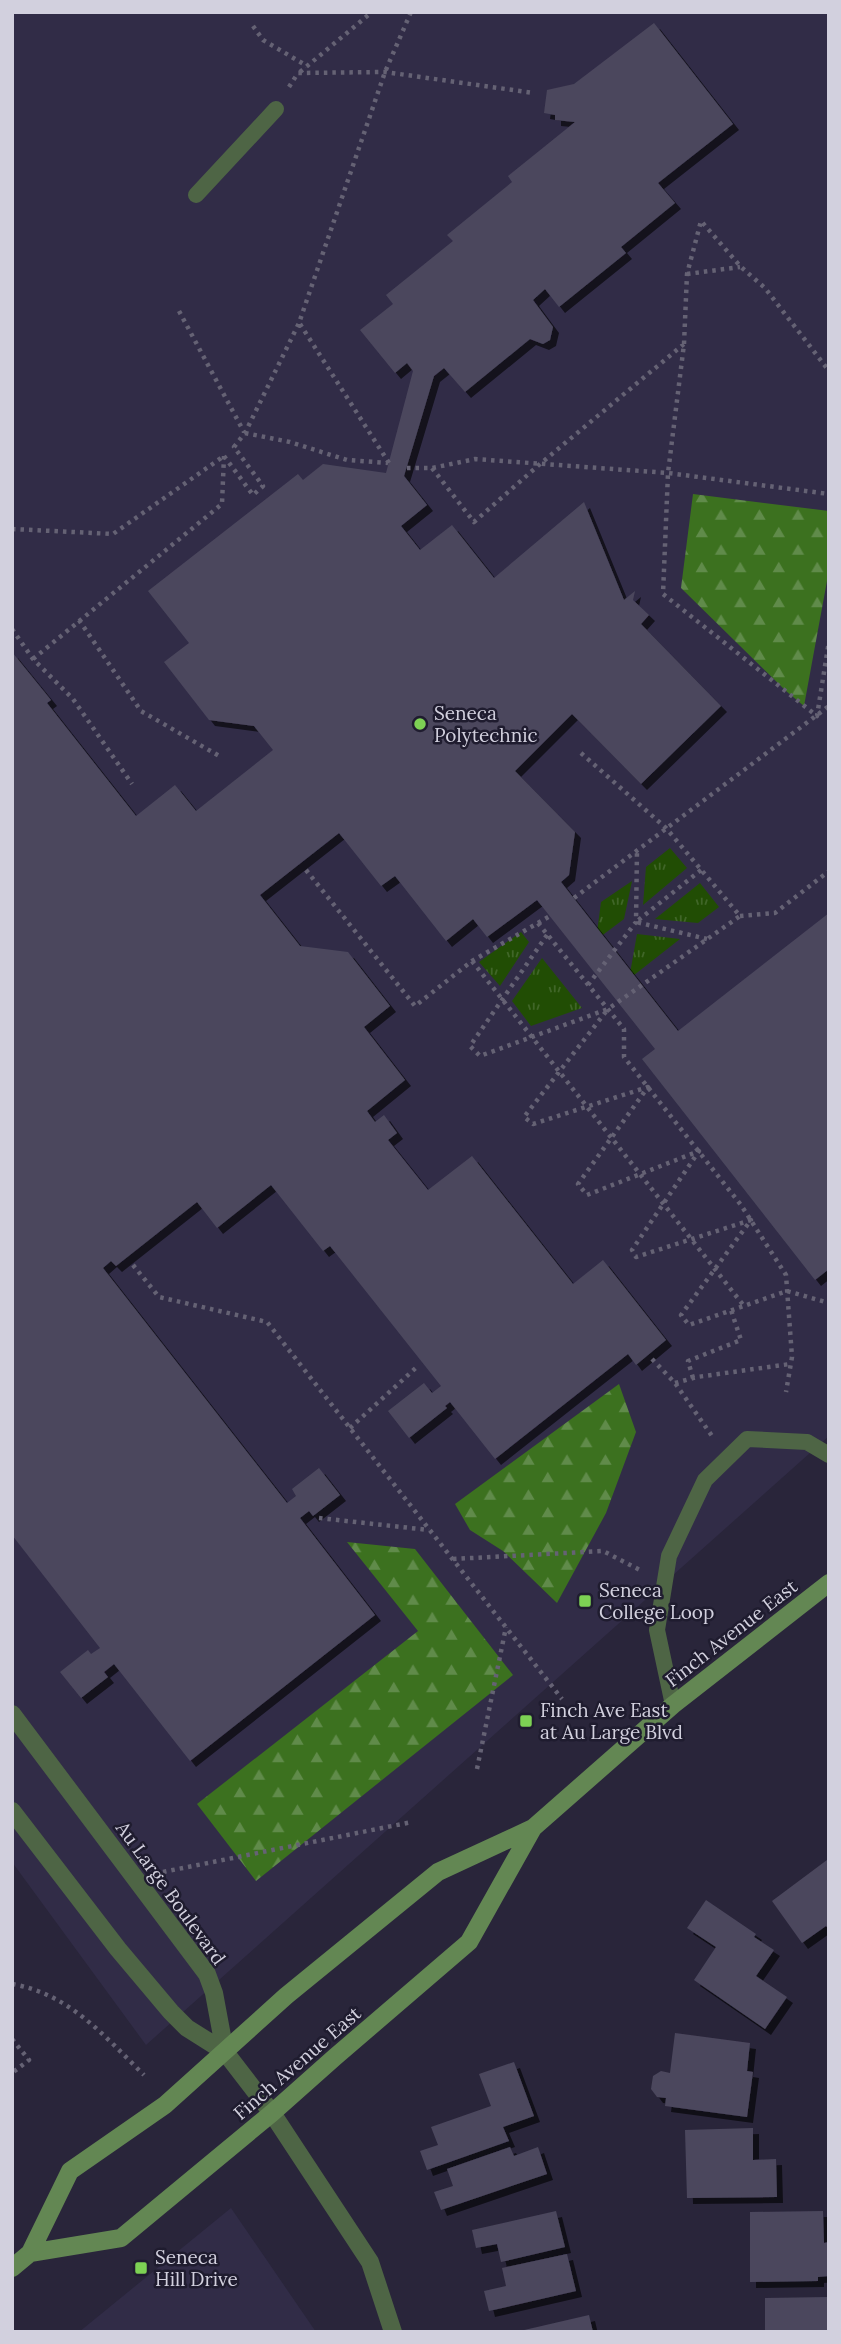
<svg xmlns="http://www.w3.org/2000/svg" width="841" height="2344" font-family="Lora,serif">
<defs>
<pattern id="grass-tufts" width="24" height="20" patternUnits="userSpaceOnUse" patternTransform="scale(1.75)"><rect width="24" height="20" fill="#214d04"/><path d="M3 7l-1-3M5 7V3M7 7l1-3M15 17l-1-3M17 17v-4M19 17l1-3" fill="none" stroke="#406628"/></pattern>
<pattern id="forest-firs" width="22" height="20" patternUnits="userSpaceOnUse" patternTransform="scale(1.75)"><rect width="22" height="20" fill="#3c711f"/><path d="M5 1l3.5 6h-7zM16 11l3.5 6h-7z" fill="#608b4a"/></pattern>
<filter id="shadow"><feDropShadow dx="6" dy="6" stdDeviation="0" flood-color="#0009"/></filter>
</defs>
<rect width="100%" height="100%" fill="#29253a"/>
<path fill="#312c47" d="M12,12H829V1436L146,2045L12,1862Z
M231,2208L316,2332H79Z"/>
<path fill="url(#grass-tufts)" d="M670,848L687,868L643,905L646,867Z
M632,881L624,919L596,940L601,902Z
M700,883L719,907L698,923L655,919Z
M521,932L529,942L500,986L479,962Z
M637,934L680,939L629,979Z
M542,958L582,1008L531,1026L512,1001Z"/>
<path fill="url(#forest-firs)" d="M693,494L829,511V570L804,706L786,691L681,588Z
M619,1384L636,1432L606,1513L557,1603L503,1551L470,1530L455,1504Z
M347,1542L415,1549L513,1675L256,1881L197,1804L418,1631Z"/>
<path fill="#4b475d" filter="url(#shadow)" d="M654,23L733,124L658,183L675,203L621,247L626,253L559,307L545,289L533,300L553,327L550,340L543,344L530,339L465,392L444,368L434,376L404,476L427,505L401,526L420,550L452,525L494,578L584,502L624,600L635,591L633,600L649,615L641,624L721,706L641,784L572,714L515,771L575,832L569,875L561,882L678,1031L829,913V1269L815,1280L642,1059L655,1049L537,900L487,937L473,919L446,941L395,876L381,886L339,833L260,895L300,946L348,952L390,1006L364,1027L405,1080L367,1111L375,1122L384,1115L397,1133L388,1140L428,1190L472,1156L573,1284L603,1260L666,1340L636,1365L628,1354L495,1459L450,1402L445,1406L447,1408L409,1438L388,1411L424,1383L432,1393L441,1386L330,1246L323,1251L271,1185L217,1228L197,1202L116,1266L111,1261L103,1268L287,1503L296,1496L292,1489L319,1468L340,1495L313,1516L309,1511L300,1518L375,1615L190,1761L114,1664L104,1672L108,1677L81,1698L60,1672L88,1650L91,1654L100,1648L12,1535V652L51,700L47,703L136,816L175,785L196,811L273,750L254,726L209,720L164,662L189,643L148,591L298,474L303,480L323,464L386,473L413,371L407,363L395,373L360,330L393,304L386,295L453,241L447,235L512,182L508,176L575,122L555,120V115L544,113L547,90L574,84Z
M827,1860L829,1929L826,1926L802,1943L772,1901Z
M706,1900L756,1934L754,1937L774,1950L756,1976L787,1997L765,2029L694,1980L716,1947L687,1928Z
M675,2033L750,2043L747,2071L753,2072L747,2117L665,2106L666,2098L657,2097L651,2089L653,2076L661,2071L670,2073Z
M514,2062L534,2116L503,2127L509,2141L427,2170L420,2151L438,2145L431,2127L491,2106L479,2074Z
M753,2128V2160L776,2159L777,2197L687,2198L685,2130Z
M510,2147L514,2156L538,2147L547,2174L441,2210L434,2192L453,2186L447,2169Z
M556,2211L565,2247L501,2262L497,2244L476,2248L472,2230Z
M823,2211L824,2243L829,2242V2276L818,2277V2281L750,2282V2212Z
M567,2254L576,2291L489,2311L484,2291L506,2286L502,2268Z
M829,2297V2332H765V2298Z
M589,2315L593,2332H521L520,2331Z"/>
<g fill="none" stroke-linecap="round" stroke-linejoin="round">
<path stroke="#656274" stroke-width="4.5" stroke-dasharray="3.5 5" stroke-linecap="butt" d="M253,26L263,40L307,66
M300,72L372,12
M289,87L298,73L385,72L534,93
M687,274L740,267
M179,311L244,432
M300,324L389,463
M684,344L687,274L701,221L741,267L765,288L829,371
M245,433L290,442L347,460L388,463
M224,456L253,495L263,486L234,447L245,433L299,323L385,72L411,12
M407,468H432L475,459L668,473L829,494
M432,468L474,522L540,464L684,344L668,473L663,594L817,716L829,641
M12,529L113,534L224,456
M79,620L141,711L221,757
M12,629L33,659L73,699L132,784
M33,659L222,504L224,456
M581,753L666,828L740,916L608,1009
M306,870L415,1006L472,961L550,916
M701,870L636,922L707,939
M574,898L829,706
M740,916L775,913L829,871
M538,923L624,1029V1057L741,1205L786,1275L792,1357L786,1392
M547,935L470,1046L480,1056L608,1009L524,1117L533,1124L648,1087L578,1184L587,1195L699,1151L632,1250L636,1257L751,1220L681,1315L689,1325L787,1291L829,1303
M472,961L744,1306
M588,985L636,922L637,850
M133,1265L159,1297L267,1322L562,1699
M652,1359L675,1383L712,1436
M693,1378L688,1361L741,1340L731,1310
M675,1383L697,1377L790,1364
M350,1428L419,1365
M319,1518L429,1530
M453,1559L603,1551L640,1570
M477,1769L506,1627
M163,1872L412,1822
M12,1984C70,1994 104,2036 144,2075
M12,2039L29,2060L12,2073"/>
<path stroke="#4e6545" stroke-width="16" d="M196,195L276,109
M673,1705L657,1630L669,1556L705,1480L747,1439L807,1442L829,1455"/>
<path stroke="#4e6545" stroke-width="18" d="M12,1714L207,1974L214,1993L225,2052
M12,1811L118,1949L171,2012L187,2028L225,2052L272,2113L370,2262L393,2332"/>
<path stroke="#638753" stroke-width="18" d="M30,2253L121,2238L272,2113L335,2057L469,1942L533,1828
M12,2268L30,2253L70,2171L165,2105L286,1996L438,1872L533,1828L673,1705L829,1583"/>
</g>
<g fill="#7dd154" stroke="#1f1c2f" stroke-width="2.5">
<circle cx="420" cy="724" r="7"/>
<rect x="578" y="1594" width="14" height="14" rx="3.5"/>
<rect x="519" y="1714" width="14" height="14" rx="3.5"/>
<rect x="134" y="2261" width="14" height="14" rx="3.5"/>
</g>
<g text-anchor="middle" stroke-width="5" stroke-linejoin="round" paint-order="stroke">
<g font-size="19" fill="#d2d0de" stroke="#1f1c2f" text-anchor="start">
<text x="434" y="720">Seneca<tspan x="434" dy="22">Polytechnic</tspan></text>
<text x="599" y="1597">Seneca<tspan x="599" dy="22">College Loop</tspan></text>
<text x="540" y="1717">Finch Ave East<tspan x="540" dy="22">at Au Large Blvd</tspan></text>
<text x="155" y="2264">Seneca<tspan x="155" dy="22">Hill Drive</tspan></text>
</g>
<g font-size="19" fill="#d2d0de" stroke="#1f1c2f">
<text transform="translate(731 1633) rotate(-38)" y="7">Finch Avenue East</text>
<text transform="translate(171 1893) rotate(54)" y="7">Au Large Boulevard</text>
<text transform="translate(297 2063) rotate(-41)" y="7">Finch Avenue East</text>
</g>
</g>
<rect width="841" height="2344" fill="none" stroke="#d2d0de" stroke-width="28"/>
</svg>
